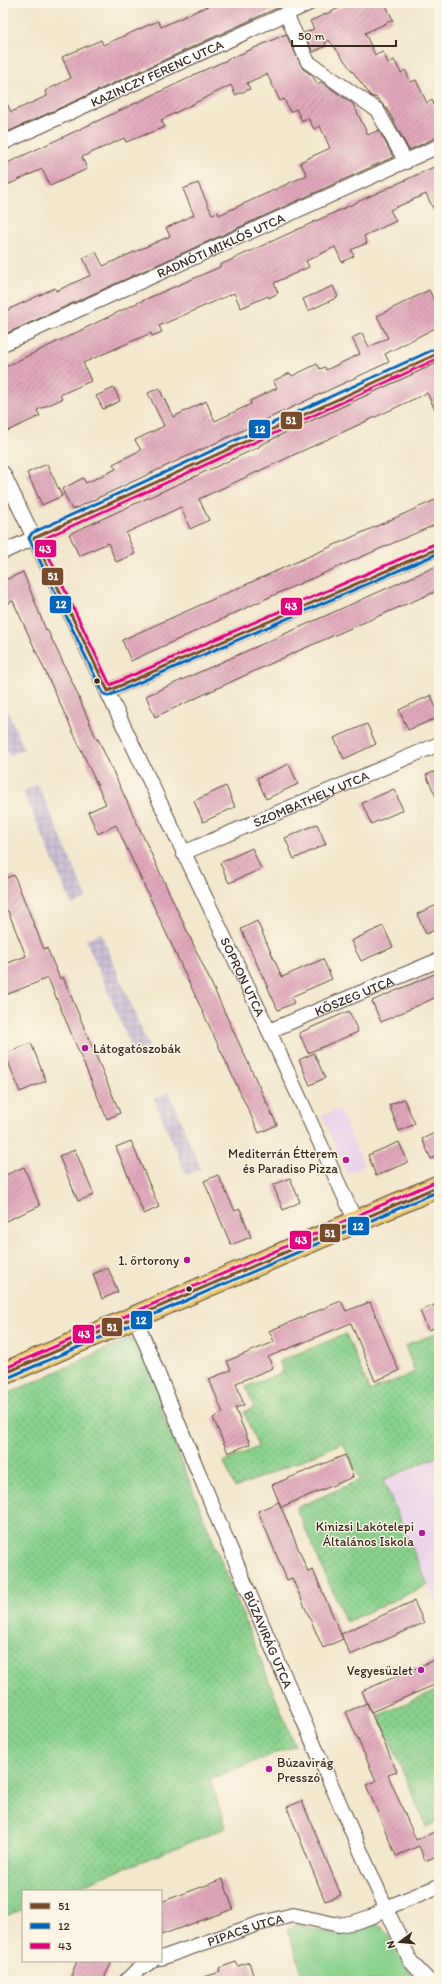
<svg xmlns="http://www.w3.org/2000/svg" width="442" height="1984" font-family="Itim,sans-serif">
<defs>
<pattern id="industrial-grid" width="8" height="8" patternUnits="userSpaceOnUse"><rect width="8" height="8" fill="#cbbfd5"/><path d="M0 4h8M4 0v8" fill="none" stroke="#afa4b6"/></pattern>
<pattern id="park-dots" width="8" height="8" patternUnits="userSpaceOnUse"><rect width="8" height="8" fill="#89d18c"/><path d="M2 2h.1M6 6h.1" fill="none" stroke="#71aa72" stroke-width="1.8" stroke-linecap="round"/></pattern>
<pattern id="building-hatch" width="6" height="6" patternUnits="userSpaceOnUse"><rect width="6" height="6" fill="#e0a8bb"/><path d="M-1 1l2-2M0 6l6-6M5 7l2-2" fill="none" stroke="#b78997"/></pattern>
</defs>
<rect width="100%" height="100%" fill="#fcf5e5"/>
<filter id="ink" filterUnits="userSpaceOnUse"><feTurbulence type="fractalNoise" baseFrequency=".025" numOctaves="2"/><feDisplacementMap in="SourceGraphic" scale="8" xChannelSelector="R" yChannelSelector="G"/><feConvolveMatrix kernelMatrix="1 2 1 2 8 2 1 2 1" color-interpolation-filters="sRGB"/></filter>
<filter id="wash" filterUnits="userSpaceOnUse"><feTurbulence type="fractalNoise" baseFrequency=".012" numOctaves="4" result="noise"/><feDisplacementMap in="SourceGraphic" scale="16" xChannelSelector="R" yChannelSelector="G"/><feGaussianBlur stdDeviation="0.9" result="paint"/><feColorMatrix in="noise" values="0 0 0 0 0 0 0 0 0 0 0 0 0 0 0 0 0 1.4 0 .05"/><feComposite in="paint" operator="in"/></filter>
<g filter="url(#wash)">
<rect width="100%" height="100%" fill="#f3e7cc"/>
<path fill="#ebd1eb" d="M339,1109L364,1166L347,1174L322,1116Z
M439,1456V1611L383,1480Z"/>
<path fill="url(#industrial-grid)" d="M3,700L24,749L9,756L3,741Z
M38,784L87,898L72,905L23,791Z
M101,933L149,1047L134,1054L86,940Z
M169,1092L201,1169L186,1175L154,1099Z"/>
<path fill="#89d18c" stroke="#627e55" d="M377,1923C396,1935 399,1964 417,1981H305L287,1929L299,1925L334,1935Z"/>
<path fill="url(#park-dots)" stroke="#627e55" d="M439,1332V1456L383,1480L428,1585L346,1622L296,1508L360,1480L343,1443L235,1488L224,1462L258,1447L244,1412L254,1407L246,1387L283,1372L279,1361L346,1334L370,1391L415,1372L405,1346Z
M128,1339L135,1340L142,1345L165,1402L159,1405L295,1746L210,1779L226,1828L67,1891H23V1909L3,1917V1396Z
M439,1689V1821L426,1827L379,1715Z"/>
<g id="blocks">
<path fill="url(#building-hatch)" d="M214,3H288L3,134V95L11,112L47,96L45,91L71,78L62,57L101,40L103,45L158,21L161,27Z
M351,3H385L393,20L365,33L375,55L383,52L388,63L394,60L401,73L405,70L411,82L416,80L427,103L432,100L439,116V136L409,150L387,109L377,98L371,96L329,40L325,43L326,46L313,52L304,33L314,29L310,21Z
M286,34L303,69L313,76L317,84L321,82L353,104L368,135L379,130L393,157L3,335V312L55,288L56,291L91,275L83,258L96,252L103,266L170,236L166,228L194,215L183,189L198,183L212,214L218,212L219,215L307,175L300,162L330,148L320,126L314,129L308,118L302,121L296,109L290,112L284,99L280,101L267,74L247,83L250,89L235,95L231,85L161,120L165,127L126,142L124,138L82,157L87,169L50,186L42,169L3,187V165L168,88L193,76V75Z
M436,166L439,173V220L426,194L390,210L396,221L364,236L367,243L351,250L354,256L342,262L335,247L306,261L309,267L274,283L278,293L269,298L268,296L241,308L234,293L159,326L162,332L152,336L151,333L83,363L91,381L60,395L62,399L37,410L40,416L3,433V368L137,303L220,267V265Z
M333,286L338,297L308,311L303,299Z
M429,290L439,310V326L385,354L389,362L72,510L62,489L83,478L86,483L116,469L113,464L141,450L135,440L164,426L148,393L159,388L173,417L206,401L215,421L251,404L250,401L277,388L273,381L290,373L292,376L317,364L320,369L325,367L326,370L360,354L352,338L362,333L369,347L388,338L377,316Z
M439,362V418L427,393L199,499L209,520L190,529L181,507L126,533L135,554L116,562L108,543L79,556L69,534L259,447V446L285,433Z
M114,388L120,401L103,409L96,396Z
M47,464L62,496L42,505L27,473Z
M435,500L439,509V523L274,595L131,661L122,640Z
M439,565V590L298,651L155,717L146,696Z
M23,572L46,630L47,629L74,686L97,740L98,739L277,1125L259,1133L116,825L98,834L88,812L106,804L13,601L3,605V581Z
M431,695L439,717L408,730L399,710Z
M367,724L376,744L344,759L334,738Z
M289,764L298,784L266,799L257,778Z
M439,770V803L426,775Z
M226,786L235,807L203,822L194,801Z
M394,789L403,810L371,824L362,803Z
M317,824L326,844L294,859L285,838Z
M252,848L261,869L229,883L220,863Z
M14,875L44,949L47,948L60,979L63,977L120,1113L107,1119L48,978L3,996V965L26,956L8,911L3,913V879Z
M439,904V928L426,934L417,914Z
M257,921L282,977L323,959L332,979L291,997L294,1003L278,1010L241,929Z
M383,926L393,947L361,961L351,941Z
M439,972V996L381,1022L372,1001Z
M349,1011L358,1032L308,1053L299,1033Z
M31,1043L46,1081L20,1092L5,1054Z
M314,1053L325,1078L310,1085L299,1060Z
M404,1099L415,1124L399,1131L389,1105Z
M439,1131V1155L431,1159L422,1139Z
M131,1141L159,1207L144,1214L116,1147Z
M399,1142L408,1162L376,1176L368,1155Z
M75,1150L94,1195L78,1201L59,1156Z
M24,1167L40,1206L3,1222V1176Z
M218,1175L235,1211L240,1209L251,1237L231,1245L204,1181Z
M290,1178L300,1202L283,1210L273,1185Z
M108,1268L118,1292L102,1299L93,1274Z
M341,1301L346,1311L370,1302L399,1371L375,1381L351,1323L268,1357L273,1368L236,1383L244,1405L235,1408L250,1444L228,1453L213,1418L223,1413L209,1379L231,1370L227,1361L274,1342L269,1331Z
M439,1303V1326L428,1330L420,1311Z
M345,1455L353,1477L281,1507L272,1485Z
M279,1502L308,1572L313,1570L343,1639L323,1648L292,1578L287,1580L258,1511Z
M414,1601L424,1623L350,1655L341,1634Z
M439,1658V1683L371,1712L362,1691Z
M367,1703L397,1772L388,1775L416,1840L439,1830V1855L425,1861L419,1846L396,1856L366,1785L376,1781L346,1712Z
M302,1801L341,1895L325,1901L287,1807Z
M223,1879L233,1909L161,1935V1902Z
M77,1961H112L103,1981H69Z
M236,1962L238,1966L249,1962L255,1981H199L198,1979L220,1972L219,1968Z"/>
</g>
</g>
<g filter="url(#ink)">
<use href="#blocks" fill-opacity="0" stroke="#574638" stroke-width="1"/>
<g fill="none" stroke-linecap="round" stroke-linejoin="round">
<g stroke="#574638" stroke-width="16">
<g id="minor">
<path d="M286,14L308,62L377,110L406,162"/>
<path id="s1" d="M3,143L310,3"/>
<path id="s2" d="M3,344L439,146"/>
<path id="s3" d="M3,473L269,1031L356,1222"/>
<path d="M3,552L439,353"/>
<path d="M108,691L439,548"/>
<path id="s4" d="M183,853L439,744"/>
<path id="s5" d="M269,1031L439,960"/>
<path id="s6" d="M135,1317C215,1515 298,1712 386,1908L439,1886"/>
<path id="s7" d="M161,1958L258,1924L293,1915L339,1925L355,1922L373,1916L386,1908L411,1962L429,1981"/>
<path d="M126,1981L135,1972L152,1961"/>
</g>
</g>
<g stroke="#574638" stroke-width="24">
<path id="primary" d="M3,1374L439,1186"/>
</g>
<use href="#minor" stroke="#fff" stroke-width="14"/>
<use href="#primary" stroke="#ecc669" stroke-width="22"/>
<g stroke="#fcf5e5" stroke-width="6">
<path id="bus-1" d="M439,353L34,538L108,691L439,548
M3,1374L439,1186"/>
</g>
<g stroke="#fcf5e5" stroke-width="6">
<path id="bus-2" d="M437,348L32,533L29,538L103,693L108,696L439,553
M5,1379L439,1191"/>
</g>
<g stroke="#fcf5e5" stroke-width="6">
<path id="bus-3" d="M437,543L110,685L41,540L439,358
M3,1369L437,1181"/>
</g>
<use href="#bus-1" stroke="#7a4b2a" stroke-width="3"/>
<use href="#bus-2" stroke="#0065bd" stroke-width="3"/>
<use href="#bus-3" stroke="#e5007d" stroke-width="3"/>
</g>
</g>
<g fill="#3b2a1e" stroke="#fcf5e5" stroke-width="1.5">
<circle cx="97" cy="681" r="3.5"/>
<circle cx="189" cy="1289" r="3.5"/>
</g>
<g fill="#b5179e" stroke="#fcf5e5" stroke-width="1.5">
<circle cx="85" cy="1048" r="4"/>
<circle cx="346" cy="1160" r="4"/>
<circle cx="187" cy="1260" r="4"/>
<circle cx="422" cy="1533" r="4"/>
<circle cx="421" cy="1670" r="4"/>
<circle cx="269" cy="1769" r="4"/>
</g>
<g text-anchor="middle" stroke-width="3" stroke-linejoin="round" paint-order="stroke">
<g font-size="13" fill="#3b2a1e" stroke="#fcf5e5">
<text dy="5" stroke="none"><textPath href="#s1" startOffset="169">KAZINCZY FERENC UTCA</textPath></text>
<text dy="5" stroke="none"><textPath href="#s2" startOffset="239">RADNÓTI MIKLÓS UTCA</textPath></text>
<text dy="5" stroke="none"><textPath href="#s4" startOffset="139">SZOMBATHELY UTCA</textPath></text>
<text dy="5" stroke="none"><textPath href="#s3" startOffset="558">SOPRON UTCA</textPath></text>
<text dy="5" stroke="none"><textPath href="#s5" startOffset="92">KŐSZEG UTCA</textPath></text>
<text dy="5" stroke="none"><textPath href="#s6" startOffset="349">BÚZAVIRÁG UTCA</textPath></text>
<text dy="5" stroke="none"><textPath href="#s7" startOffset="89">PIPACS UTCA</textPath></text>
</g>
<g font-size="13" fill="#3b2a1e" stroke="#fcf5e5" text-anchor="end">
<text x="93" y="1053" text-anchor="start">Látogatószobák</text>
<text x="338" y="1158">Mediterrán Étterem<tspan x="338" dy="15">és Paradiso Pizza</tspan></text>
<text x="179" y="1265">1. őrtorony</text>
<text x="414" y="1531">Kinizsi Lakótelepi<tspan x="414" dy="15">Általános Iskola</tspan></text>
<text x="413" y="1675">Vegyesüzlet</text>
<text x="277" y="1767" text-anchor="start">Búzavirág<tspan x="277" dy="15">Presszó</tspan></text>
</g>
</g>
<g stroke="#fcf5e5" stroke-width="1.5">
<rect x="280" y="411" width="23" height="19" rx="4" fill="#7a4b2a"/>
<rect x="248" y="419" width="23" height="20" rx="4" fill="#0065bd"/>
<rect x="34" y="539" width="23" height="19" rx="4" fill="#e5007d"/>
<rect x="41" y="567" width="23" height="19" rx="4" fill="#7a4b2a"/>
<rect x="49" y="595" width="23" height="19" rx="4" fill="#0065bd"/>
<rect x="280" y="597" width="23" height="19" rx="4" fill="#e5007d"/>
<rect x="347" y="1216" width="23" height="20" rx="4" fill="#0065bd"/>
<rect x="319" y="1223" width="22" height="20" rx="4" fill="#7a4b2a"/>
<rect x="289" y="1230" width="23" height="20" rx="4" fill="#e5007d"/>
<rect x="130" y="1310" width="23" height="20" rx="4" fill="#0065bd"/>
<rect x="101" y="1317" width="22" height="20" rx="4" fill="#7a4b2a"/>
<rect x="72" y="1324" width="23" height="20" rx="4" fill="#e5007d"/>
</g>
<g font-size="11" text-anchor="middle" font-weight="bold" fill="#fff">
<text x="291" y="424">51</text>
<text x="260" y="433">12</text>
<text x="45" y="553">43</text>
<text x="53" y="580">51</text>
<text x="61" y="608">12</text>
<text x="291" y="610">43</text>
<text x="358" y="1230">12</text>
<text x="330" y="1237">51</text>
<text x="301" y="1244">43</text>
<text x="141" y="1324">12</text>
<text x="112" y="1331">51</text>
<text x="84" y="1338">43</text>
</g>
<rect width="442" height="1984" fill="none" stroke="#fcf5e5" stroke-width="16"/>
<rect x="22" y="1890" width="140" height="72" fill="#fcf5e5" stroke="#afa495"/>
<rect x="30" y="1903" width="20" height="6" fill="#7a4b2a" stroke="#afa495"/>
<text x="58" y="1910" font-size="12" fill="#3b2a1e">51</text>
<rect x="30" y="1923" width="20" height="6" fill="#0065bd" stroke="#afa495"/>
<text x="58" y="1930" font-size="12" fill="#3b2a1e">12</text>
<rect x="30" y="1943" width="20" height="6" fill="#e5007d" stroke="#afa495"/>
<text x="58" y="1950" font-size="12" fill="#3b2a1e">43</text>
<g transform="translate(400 1942) rotate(254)" stroke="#fcf5e5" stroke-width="3" paint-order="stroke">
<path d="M0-3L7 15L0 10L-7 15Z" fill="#3b2a1e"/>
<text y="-6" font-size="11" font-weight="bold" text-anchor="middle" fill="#3b2a1e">N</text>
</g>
<path d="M292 40v6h104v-6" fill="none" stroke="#3b2a1e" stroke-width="2"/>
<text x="298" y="40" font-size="12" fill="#3b2a1e" stroke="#fcf5e5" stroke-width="3" paint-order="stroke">50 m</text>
</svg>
